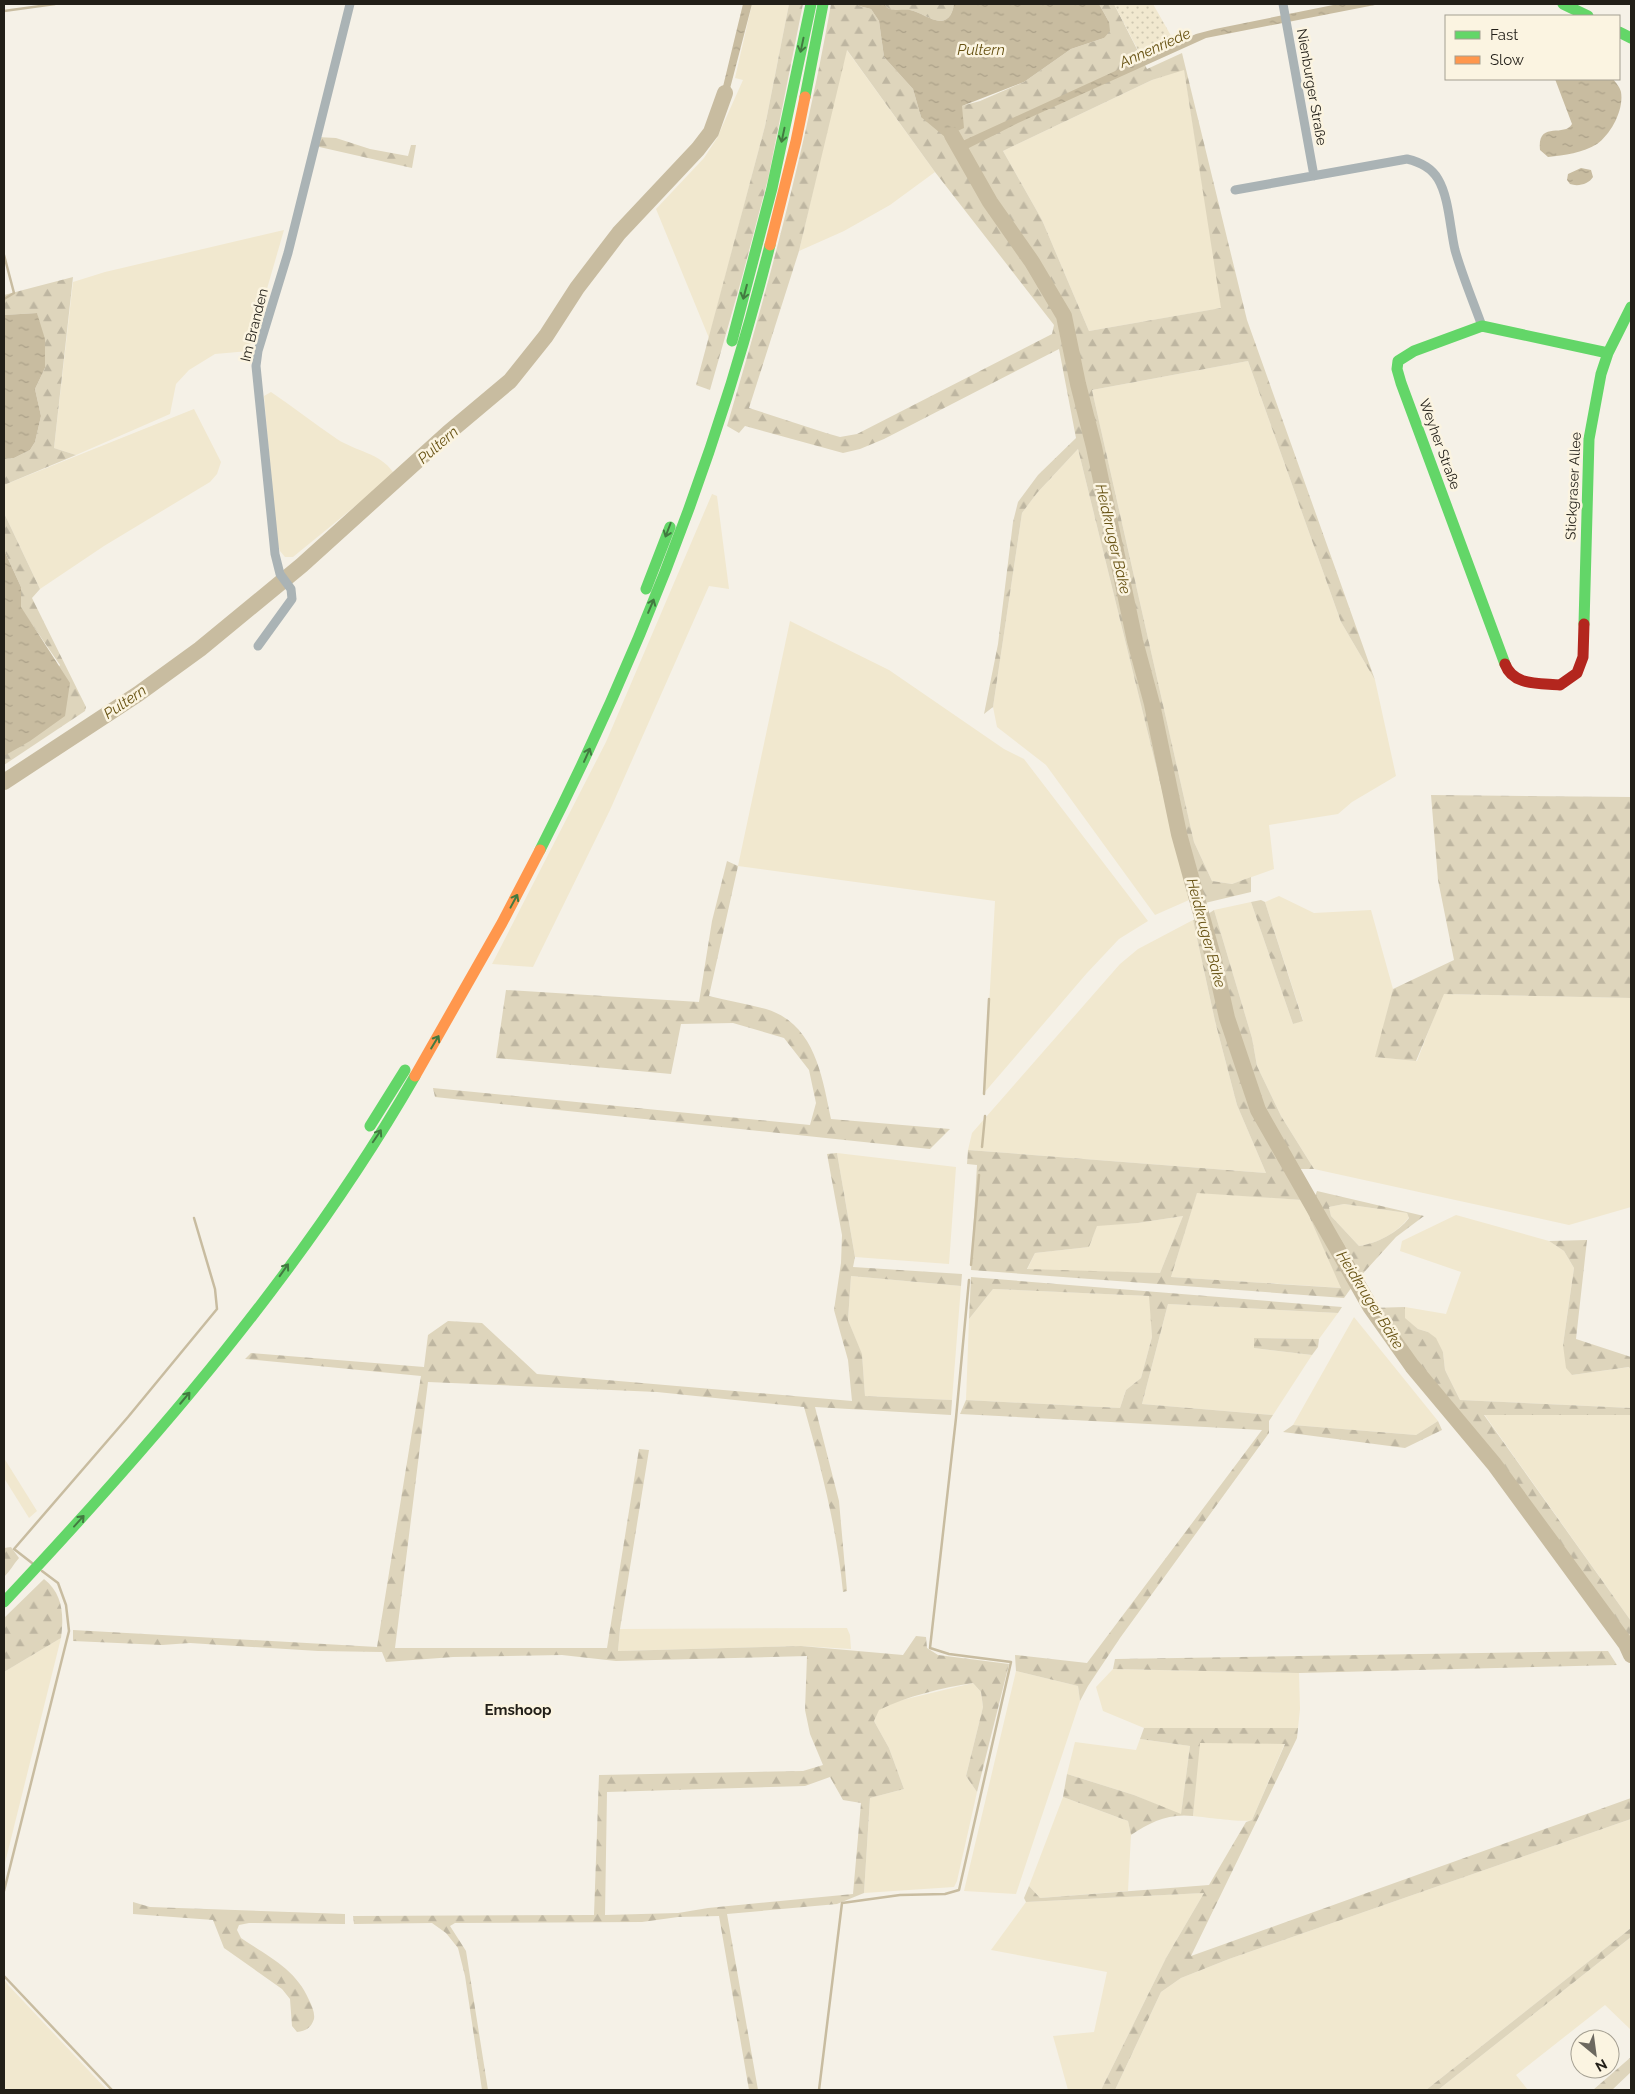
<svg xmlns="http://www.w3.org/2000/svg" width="1635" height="2094" font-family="Raleway,sans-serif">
<defs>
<pattern id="forest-firs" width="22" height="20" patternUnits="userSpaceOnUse" patternTransform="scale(1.25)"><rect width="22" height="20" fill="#ded5bc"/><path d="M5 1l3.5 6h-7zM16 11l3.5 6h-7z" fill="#beb6a1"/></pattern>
<pattern id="park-dots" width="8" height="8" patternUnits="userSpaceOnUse" patternTransform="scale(1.25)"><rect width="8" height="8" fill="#f1e8cf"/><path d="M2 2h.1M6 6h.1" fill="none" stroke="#cec7b1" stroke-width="1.8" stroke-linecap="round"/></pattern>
<pattern id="water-ripples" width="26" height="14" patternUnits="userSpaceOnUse" patternTransform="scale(1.25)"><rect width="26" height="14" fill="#c8bca0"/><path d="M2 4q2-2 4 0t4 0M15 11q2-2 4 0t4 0" fill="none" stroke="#aca189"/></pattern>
</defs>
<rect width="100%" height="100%" fill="#f5f1e7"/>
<path fill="#f1e8cf" d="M752,4H789L765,126L709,338L656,209L704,158L717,138L743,80L735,78Z
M846,49L935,172L890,205L844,231L799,251Z
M1184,69L1222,308L1089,331L1042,220L1003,151L1152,80Z
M284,230L249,351L215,354L189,370L176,384L170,414L76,455L54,448L73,282L105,272Z
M1248,361L1341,622L1375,680L1396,776L1352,802L1338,814L1269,825L1274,869L1232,884L1212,881L1194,842L1092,390Z
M271,392C293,407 315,424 337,439C355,451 380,453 393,472L386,481L293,557H285L280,551L277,543L264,396Z
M194,409L221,462L217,474L210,482L104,546L40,589L4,513V485Z
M1078,449L1189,900L1155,915L1046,765L997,727L993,707L1022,513L1037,493Z
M712,494L717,496L729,589L709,586L610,810L533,967L492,964L606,742Z
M790,621L889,670L1004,749L1024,759L1148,921L1119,939L1087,973L984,1093L995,901L738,866Z
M1279,896L1314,913L1371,910L1393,989L1376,1057L1417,1061L1443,994L1631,998V1207L1569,1225L1314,1169L1281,1116L1257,1066L1252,1038L1214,910L1251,902L1293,1024L1303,1020L1265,902Z
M1193,920L1215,1021L1237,1105L1266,1173L968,1150L972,1133L1120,964L1138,949Z
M837,1153L956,1167L949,1264L855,1257Z
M1197,1192L1302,1200L1342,1288L1171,1277Z
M1344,1204L1407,1213L1409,1217C1399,1232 1376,1244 1359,1246L1331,1216L1329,1207Z
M1456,1215L1549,1241L1564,1251L1574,1268L1563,1345L1572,1375L1630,1367L1631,1370V1408L1460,1400L1445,1370L1443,1352L1428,1332L1418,1329L1404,1318L1405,1307L1446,1314L1461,1272L1400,1251L1402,1241Z
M1183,1216L1160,1273L1027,1270L1035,1253L1089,1247L1097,1225L1138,1223Z
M851,1276L961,1286L952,1400L865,1396L862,1355L848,1320Z
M993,1289L1150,1296L1152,1337L1141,1378L1126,1390L1120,1408L966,1400L969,1319Z
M1168,1304L1338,1313L1319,1339L1254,1338V1348L1312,1355L1273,1415L1142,1404Z
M1354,1317L1438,1421L1416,1435L1293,1425Z
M1484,1414L1631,1415V1621Z
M4,1458L37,1511L29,1518L4,1478Z
M847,1628L850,1635L851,1649L801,1646L618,1651L620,1629Z
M61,1638L4,1867V1672Z
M1113,1669L1299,1673L1300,1709L1298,1728H1144L1103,1711L1096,1687Z
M1016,1671L1078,1686L1080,1701L1016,1894L964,1891Z
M973,1683L981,1692L983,1707L966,1776L977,1792L957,1881L954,1887L864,1893L870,1798L904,1789L889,1748L874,1721L878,1710L898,1701Z
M1140,1739L1190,1746L1181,1815L1134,1795L1067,1774L1075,1742L1136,1750Z
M1199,1743H1285L1252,1820C1245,1823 1204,1817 1193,1816Z
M1063,1797L1128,1821L1131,1835L1128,1891L1040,1898L1029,1886Z
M1631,1819V1928L1426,2090H1115L1161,1992L1181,1978L1229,1959Z
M1204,1893L1166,1958L1101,2090H1068L1053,2036L1094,2032L1107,1972L991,1950L1026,1902Z
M1631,1937V2030L1605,2005L1516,2075L1528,2090H1438Z
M4,1979L9,1986L107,2090H4Z"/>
<path fill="url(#forest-firs)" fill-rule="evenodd" d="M789,4H803L768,179L741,281L710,390L696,385L765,126Z
M831,4H858L859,6L871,9L879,21L884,57L913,89L921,117L980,101L1024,82L1071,49L1104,38L1109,22L1099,4H1114L1147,69L1182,53L1247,320L1375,680L1341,622L1248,361L1092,390L1194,842L1212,881L1232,884L1251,877V892L1205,903L1181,834L1155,705L1134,626L1096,447L1082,395L1069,333H1065L1093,446L1168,796L1196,900H1189L1078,449L1037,493L1022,513L993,707L984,714L998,644L1013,522L1018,502L1038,475L1076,438L1059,349L884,439L860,449L843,453L745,426L739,433L727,426C768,287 806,147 831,4ZM847,50L935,172L1054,325L1052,334L857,434L840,437L826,433L749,408L799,251ZM1184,70L1221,308L1089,331L1042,220L1003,151L1152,80Z
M884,4H954C953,11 950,21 940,21C930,20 920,12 910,10C900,10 890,13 884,4Z
M317,137L336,138L370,149L408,156L411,145H416L412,168L315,146Z
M73,277L54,448L76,455L4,485V459L14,458L30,450L35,442L41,416L35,389L45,368L37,313L4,315V295Z
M4,513L40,589L32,598L86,707L85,711L4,765V756L60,665L20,607L21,587L4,550Z
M1431,795L1631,797V998L1444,994L1416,1061L1375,1057L1393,989L1454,960L1438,880Z
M727,861L738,866L709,996C728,1001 748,1004 766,1009C815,1024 822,1076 831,1119L950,1129L930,1149L435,1097L433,1088L810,1125L816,1103L809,1070L784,1038L733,1023L681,1024L671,1074L496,1058L506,990L699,1002L712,921Z
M1261,900L1265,902L1303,1021L1293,1024L1251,902Z
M1214,910L1252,1038L1257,1066L1281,1116L1314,1169H1293L1260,1109L1229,1019L1205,916Z
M1201,919L1226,1021L1256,1107L1354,1284L1344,1298L971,1270L977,1165L967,1164L968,1150L1266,1173L1237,1105L1215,1021L1193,920ZM1197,1193L1302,1200L1341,1288L1171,1277ZM1183,1216L1160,1273L1027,1269L1035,1253L1089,1247L1097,1226L1138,1223Z
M837,1153L855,1257L853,1267L962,1274L961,1286L851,1276L848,1320L862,1354L865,1396L952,1400L951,1415L815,1407L839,1501L847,1591L843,1592C837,1529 821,1467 804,1407L657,1392L428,1382L395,1648H607L639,1449L649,1450L620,1629L618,1651L801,1646L903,1655L916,1636L926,1637L927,1648L938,1655L1009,1664L977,1792L966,1776L983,1707L981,1692L973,1683C941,1688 908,1696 879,1710L874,1721L889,1748L904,1789L870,1798L864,1893L837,1904L727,1914L758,2090H749L719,1916L678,1917L642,1922L455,1923L450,1926L466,1951L488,2090H482L465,1976L458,1948L446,1933L432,1923L354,1924L353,1916L594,1915L599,1775L803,1771L823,1765L810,1734L805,1710L807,1656L616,1661L562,1655L453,1657L386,1662L382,1652L318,1651L190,1643L162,1645L73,1641V1630L377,1647L421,1376L245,1359L251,1353L424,1367L428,1335L448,1321L482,1323L537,1374L852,1401L848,1360L834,1310L841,1263L842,1235L827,1154ZM830,1777L843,1800L861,1803L853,1894L708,1908L678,1913L605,1915L607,1792L805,1786Z
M1317,1191L1424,1216L1396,1237L1357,1280L1313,1202ZM1344,1204L1407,1213L1409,1218C1399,1232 1376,1244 1359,1246L1331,1216L1329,1207Z
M1587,1240L1576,1339L1631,1357V1370L1629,1367L1572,1375L1566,1368L1563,1345L1574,1268L1564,1251L1549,1241Z
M971,1277L1342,1307L1338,1313L1168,1304L1142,1404L1273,1415L1269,1421V1433L1120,1638L1088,1686L1080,1701L1078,1686L1016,1671L1015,1655L1087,1663L1262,1430L960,1414L966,1400L1120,1408L1126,1390L1141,1378L1152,1337L1149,1296L993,1289L969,1319Z
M1405,1307V1318L1418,1329L1428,1332L1436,1338L1443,1352L1445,1370L1460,1400L1631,1408V1415H1484L1631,1621V1652L1494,1462L1412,1364L1371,1308Z
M1254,1338L1319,1339L1318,1347L1312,1355L1254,1348Z
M1438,1421L1442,1430L1405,1448L1283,1432L1293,1425L1416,1435Z
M11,1547L19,1558C13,1565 10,1571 4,1577V1548Z
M44,1579C63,1594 64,1615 61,1638L4,1672V1618Z
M1608,1651L1617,1665L1299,1673L1113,1669L1115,1659Z
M1144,1728H1298L1297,1738L1191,1956L1631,1798V1819L1229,1959L1181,1978L1161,1992L1115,2090H1101L1166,1958L1204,1893L1026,1902L1024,1898L1029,1886L1040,1898L1209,1885L1246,1822L1252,1820L1285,1744L1200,1743L1193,1816C1169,1813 1150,1822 1131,1835L1128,1821L1063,1797L1067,1774L1134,1795L1181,1814L1190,1746L1140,1739Z
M133,1902L150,1907L345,1914V1924L249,1923L239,1925L237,1930L241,1938C267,1956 296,1969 309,2000C312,2006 315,2013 314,2019C311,2028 306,2031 297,2032L292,2026L290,1999L282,1989L224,1948L213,1920L133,1914Z
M1631,1928V1937L1438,2090H1426Z
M1631,2057V2072L1612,2090H1593Z"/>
<path fill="url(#park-dots)" d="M1114,4H1153L1174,41L1141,56Z"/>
<path fill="url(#water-ripples)" d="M743,4H752L726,104L719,115V103Z
M858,4H884C890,13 900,9 910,10C920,12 930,20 940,21C950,21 953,11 954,4H1099L1109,22L1110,31L1104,38L1071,49L1024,82L962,106L964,128L945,137L921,117L913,89L884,57L879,21L871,9L859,6Z
M1338,4H1380L1206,38L1018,123L961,152L956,144L1196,34L1215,29Z
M1555,79H1613C1616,83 1620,87 1621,92C1624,110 1611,134 1597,144C1583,153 1564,155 1548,157L1540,150C1537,120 1564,138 1572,124Z
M1581,168L1591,170L1593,177C1589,184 1578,187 1570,184L1567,180L1568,174Z
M37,313L45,339V368L35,389L41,416L35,442L30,450L14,458L4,459V315Z
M4,550L21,587V607L70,683L65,716L30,741L4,756Z"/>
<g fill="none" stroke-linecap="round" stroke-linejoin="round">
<path stroke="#c8bca0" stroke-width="2.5" d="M4,11L55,4
M4,255L14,293L4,299
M984,1094L989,999
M982,1147L985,1116
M971,1265L979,1175
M32,1563L14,1549L128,1417L217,1309L215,1289L194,1218
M4,1891L69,1631L66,1605L58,1583L42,1571
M4,1976L112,2090
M819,2090L842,1903L900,1895L945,1894L959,1890L1011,1662L949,1654L930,1648L956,1418L969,1280"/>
<path stroke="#c8bca0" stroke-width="16" d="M952,135L990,202L1032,262L1064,316L1078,384L1094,447L1135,641L1152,704L1179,834L1214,960L1227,1018L1258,1110L1371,1308L1412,1366L1494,1464L1626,1644L1631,1655
M4,782L138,694L200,649L302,565L448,433L510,381L546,336L577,288L619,233L698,149L711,132L725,93"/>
<path stroke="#aab3b5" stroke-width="9" d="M1283,4L1314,176
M1235,190L1407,159C1420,162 1431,167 1438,179C1449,197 1450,229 1455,250C1462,275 1473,301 1482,326
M258,646L292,599L291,589L280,574L275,554L256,366L258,351L288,253L350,4"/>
<path stroke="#63d668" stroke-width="11" d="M1563,4L1588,16
M1619,32L1631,38
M805,97L823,4
M732,341L772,188L811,4
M646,589L670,527
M1584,624L1589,439L1601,374L1608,353L1631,307
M1505,664L1401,383L1397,369L1398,361L1414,351L1482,326L1608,353
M540,850C637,659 718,453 770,245
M370,1126L405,1070
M4,1602C156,1440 304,1269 415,1076"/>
<path stroke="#ff974d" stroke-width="11" d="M770,245L796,141L805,97
M415,1076L502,923L540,850"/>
<path stroke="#b3261e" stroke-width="11" d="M1505,664C1513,686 1539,683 1560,685L1577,673L1583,657L1584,624"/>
</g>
<defs><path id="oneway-shaft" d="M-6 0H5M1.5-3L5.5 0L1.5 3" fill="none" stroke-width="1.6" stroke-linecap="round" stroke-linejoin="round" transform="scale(1.25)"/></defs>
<g stroke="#427a40">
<use href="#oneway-shaft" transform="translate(802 45) rotate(102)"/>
<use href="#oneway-shaft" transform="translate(783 135) rotate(102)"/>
<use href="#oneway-shaft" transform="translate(745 292) rotate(105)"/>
<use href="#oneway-shaft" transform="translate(668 530) rotate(111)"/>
<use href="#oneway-shaft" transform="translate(651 606) rotate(-67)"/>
<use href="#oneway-shaft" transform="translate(587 755) rotate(-66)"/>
<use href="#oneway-shaft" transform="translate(514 901) rotate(-62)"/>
<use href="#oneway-shaft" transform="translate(435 1042) rotate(-59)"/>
<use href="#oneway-shaft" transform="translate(377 1136) rotate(-56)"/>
<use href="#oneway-shaft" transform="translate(284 1270) rotate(-55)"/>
<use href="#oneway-shaft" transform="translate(185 1398) rotate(-50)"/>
<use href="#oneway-shaft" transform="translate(79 1521) rotate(-48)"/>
</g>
<g text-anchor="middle" stroke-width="5" stroke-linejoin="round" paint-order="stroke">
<g font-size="14" fill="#221f18" stroke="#fbf4e1">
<text transform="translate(1312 87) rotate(80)" y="5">Nienburger Straße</text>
<text transform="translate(254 325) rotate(-76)" y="5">Im Branden</text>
<text transform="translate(1440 444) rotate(70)" y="5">Weyher Straße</text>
<text transform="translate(1573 486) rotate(-87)" y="5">Stickgraser Allee</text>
</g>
<g font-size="15" font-style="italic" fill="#675213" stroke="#fbf4e1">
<text transform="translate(1155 48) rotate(-24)" y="5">Annenriede</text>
<text x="981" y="55">Pultern</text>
<text transform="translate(438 445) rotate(-41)" y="5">Pultern</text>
<text transform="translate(1113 539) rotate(77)" y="5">Heidkruger Bäke</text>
<text transform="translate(125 702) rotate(-34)" y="5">Pultern</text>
<text transform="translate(1206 933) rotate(75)" y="5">Heidkruger Bäke</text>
<text transform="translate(1370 1300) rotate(58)" y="5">Heidkruger Bäke</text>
</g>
<g font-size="15" font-weight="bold" fill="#221f18" stroke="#fbf4e1">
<text x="518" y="1715">Emshoop</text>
</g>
</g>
<rect width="1635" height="2094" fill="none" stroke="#221f18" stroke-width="10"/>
<rect x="1445" y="15" width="175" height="65" fill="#fbf4e1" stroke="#a49f91"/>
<rect x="1455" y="31" width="25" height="8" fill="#63d668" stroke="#a49f91"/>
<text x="1490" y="40" font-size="15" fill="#221f18">Fast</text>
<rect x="1455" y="56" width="25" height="8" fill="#ff974d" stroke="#a49f91"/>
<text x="1490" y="65" font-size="15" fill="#221f18">Slow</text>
<g transform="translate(1595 2054) rotate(151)"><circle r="24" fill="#fbf4e1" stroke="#a49f91"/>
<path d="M0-4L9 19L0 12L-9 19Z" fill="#6c6860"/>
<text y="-8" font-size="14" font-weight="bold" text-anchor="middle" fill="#221f18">N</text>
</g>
</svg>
